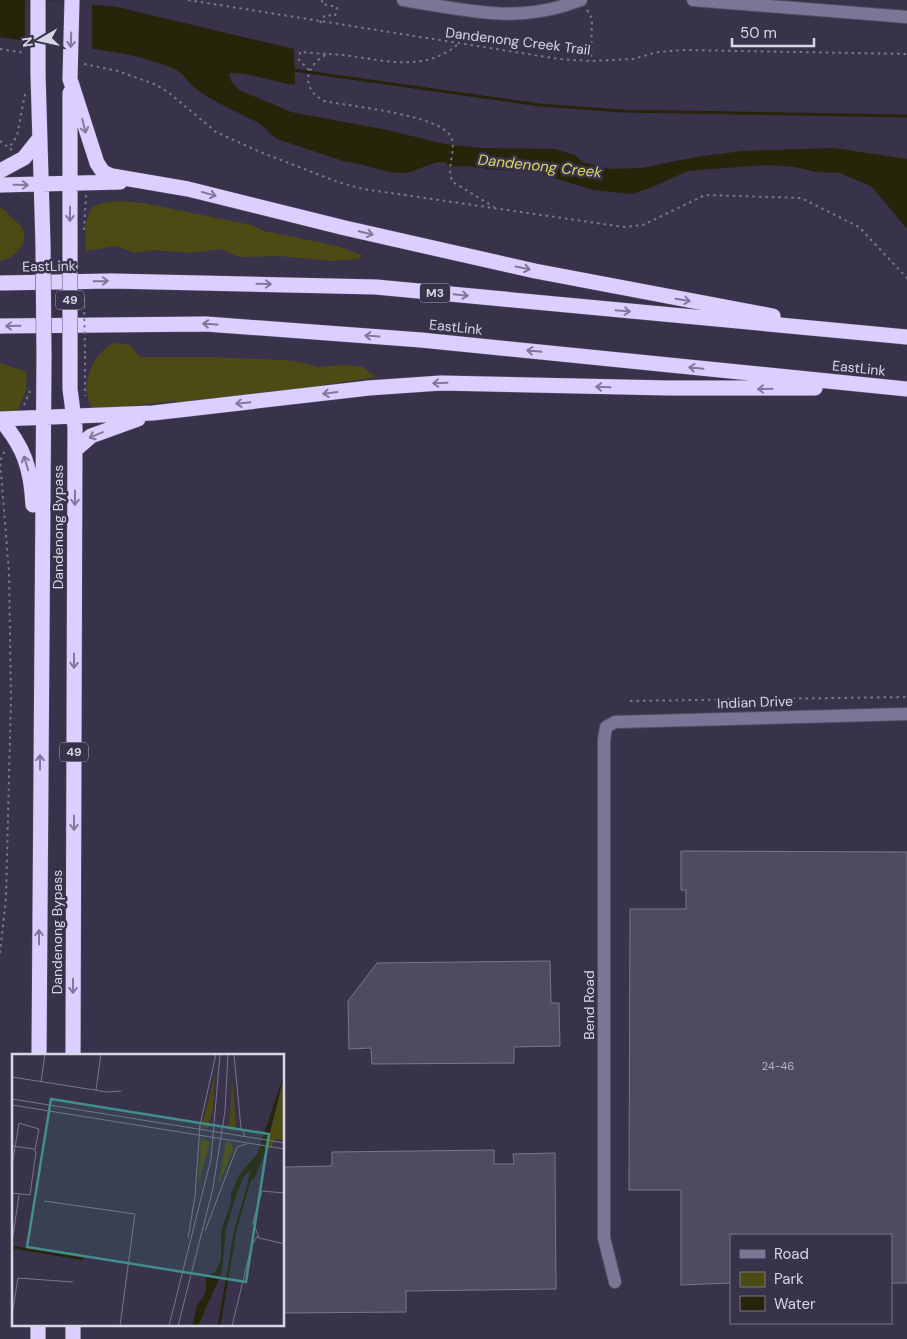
<svg xmlns="http://www.w3.org/2000/svg" width="907" height="1339" font-family="'DM Sans',sans-serif">
<rect width="100%" height="100%" fill="#38334a"/>
<path fill="#4d4b14" d="M118,201L142,203L251,225L264,231L337,246L362,255L359,259L333,261L279,256L239,257L221,249L191,253L153,250L136,253L115,246L86,251C86,238 82,211 97,205C103,202 111,202 118,201Z
M0,208C6,210 8,214 12,218C17,223 23,226 24,233C26,247 12,259 0,261Z
M113,343L130,345L140,357H209L283,360L300,362L318,367L346,365L363,367L375,377L192,405L172,401L94,410C77,389 92,355 113,343Z
M0,363L27,372L26,390L18,410L0,415Z"/>
<path fill="#262509" d="M0,0H43L117,7L294,49L295,85C272,82 252,73 229,73L231,81L239,90L291,112L387,130L445,144L482,148L555,149L575,155L582,162L610,169L641,168L696,157L742,151L834,148L907,159V229L872,187L840,173L816,172L795,167L765,165L688,171L650,188L632,194L593,190L535,172L488,169L467,166L449,167L445,162C428,161 416,174 400,173C384,173 364,163 346,162L277,139C269,134 265,127 257,122C238,112 218,104 200,92C189,85 185,73 172,68C120,46 55,47 0,37Z"/>
<path fill="#38334a" d="M25,0L92,3V53L25,44Z"/>
<g fill="none" stroke-linecap="round" stroke-linejoin="round">
<path stroke="#262509" stroke-width="3" d="M293,70L540,105L622,111L907,116"/>
</g>
<path fill="#4f4961" stroke="#7a758e" d="M681,851L907,852V1283H891V1235H731V1283L681,1285V1190H629L630,909H686V890H681Z
M550,961L551,1003H559L560,1046L514,1047V1063L372,1064L371,1048L349,1049L348,1001L377,963Z
M494,1150V1164H514L513,1154L555,1153L556,1289L406,1291V1312L284,1313V1167L332,1166V1152Z"/>
<g fill="none" stroke-linecap="round" stroke-linejoin="round">
<g stroke="#555066" stroke-width="14">
<path id="minor" d="M403,0C467,10 517,25 581,0
M693,0L907,17
M615,1282L604,1238V740L606,727L615,722L907,714"/>
</g>
<g stroke="#555066" stroke-width="16">
<path id="highway" d="M38,74L43,245
M70,79L97,163L103,172L112,176L188,189L345,228L535,271L773,316
M0,171L24,158L39,139
M0,185L120,182
M70,244V93
M0,283L112,281L376,287L907,337
M0,326L206,324L421,340L907,389
M70,356V389L75,427L73,1055
M0,419L153,413L369,388L441,383L669,388H815
M0,419C24,447 31,468 33,505
M75,450L91,436L138,419
M39,1055L44,356
M38,1339V1325
M73,1339V1325"/>
</g>
<path stroke="#7b778a" stroke-width="2" stroke-dasharray="2.5 4" stroke-linecap="butt" d="M188,0L559,59L591,61L633,59L658,52L684,50L907,54
M587,10L592,19L591,61
M320,23L325,15L335,16L337,7L322,4V0
M457,45C418,77 372,55 327,54C305,66 300,88 324,101C348,106 442,115 451,137C457,151 445,168 453,182L494,207
M0,49L25,53
M84,64L118,71L154,84L168,92L216,132L260,152L338,182L363,189L624,227L643,225L705,195L801,198L859,227L907,278
M309,70L299,60L300,52L326,54
M0,141L9,148
M12,150L9,148L17,136L25,94
M84,230L86,195
M85,356V396
M24,405L30,391
M630,701L907,697
M0,953L6,898L11,696L9,572L0,461L6,448"/>
<use href="#minor" stroke="#7c7595" stroke-width="12"/>
<use href="#highway" stroke="#dacfff" stroke-width="15"/>
<g stroke="#555066" stroke-width="16" stroke-linecap="butt">
<path id="highway-bridge" d="M38,74V0
M70,79L72,0
M70,244V356
M43,245L44,356"/>
</g>
<path stroke="#7b778a" stroke-width="2" stroke-dasharray="2.5 4" stroke-linecap="butt" d="M84,299L85,356"/>
<use href="#highway-bridge" stroke="#dacfff" stroke-width="15"/>
</g>
<defs><path id="oneway-shaft" d="M-6 0H5M1.5-3L5.5 0L1.5 3" fill="none" stroke-width="1.6" stroke-linecap="round" stroke-linejoin="round" transform="scale(1.25)"/></defs>
<g stroke="#81799b">
<use href="#oneway-shaft" transform="translate(71 40) rotate(92)"/>
<use href="#oneway-shaft" transform="translate(84 126) rotate(76)"/>
<use href="#oneway-shaft" transform="translate(21 185) rotate(1)"/>
<use href="#oneway-shaft" transform="translate(209 194) rotate(15)"/>
<use href="#oneway-shaft" transform="translate(70 214) rotate(90)"/>
<use href="#oneway-shaft" transform="translate(366 233) rotate(13)"/>
<use href="#oneway-shaft" transform="translate(523 268) rotate(12)"/>
<use href="#oneway-shaft" transform="translate(101 281) rotate(-1)"/>
<use href="#oneway-shaft" transform="translate(264 284) rotate(1)"/>
<use href="#oneway-shaft" transform="translate(461 295) rotate(6)"/>
<use href="#oneway-shaft" transform="translate(683 300) rotate(10)"/>
<use href="#oneway-shaft" transform="translate(623 311) rotate(5)"/>
<use href="#oneway-shaft" transform="translate(210 324) rotate(-177)"/>
<use href="#oneway-shaft" transform="translate(13 326) rotate(179)"/>
<use href="#oneway-shaft" transform="translate(372 336) rotate(-176)"/>
<use href="#oneway-shaft" transform="translate(534 351) rotate(-174)"/>
<use href="#oneway-shaft" transform="translate(696 368) rotate(-174)"/>
<use href="#oneway-shaft" transform="translate(440 383) rotate(178)"/>
<use href="#oneway-shaft" transform="translate(603 387) rotate(-178)"/>
<use href="#oneway-shaft" transform="translate(765 389) rotate(179)"/>
<use href="#oneway-shaft" transform="translate(330 393) rotate(173)"/>
<use href="#oneway-shaft" transform="translate(243 403) rotate(174)"/>
<use href="#oneway-shaft" transform="translate(96 435) rotate(157)"/>
<use href="#oneway-shaft" transform="translate(26 463) rotate(-107)"/>
<use href="#oneway-shaft" transform="translate(75 498) rotate(90)"/>
<use href="#oneway-shaft" transform="translate(74 661) rotate(90)"/>
<use href="#oneway-shaft" transform="translate(40 762) rotate(-90)"/>
<use href="#oneway-shaft" transform="translate(74 823) rotate(90)"/>
<use href="#oneway-shaft" transform="translate(39 937) rotate(-90)"/>
<use href="#oneway-shaft" transform="translate(73 986) rotate(90)"/>
</g>
<g text-anchor="middle" stroke-width="5" stroke-linejoin="round" paint-order="stroke">
<g font-size="11" fill="#b6b3c3">
<text x="778" y="1070">24-46</text>
</g>
<g fill="#38334a" stroke="#a9a5b6" stroke-width="1">
<rect x="420" y="283.5" width="30" height="19" rx="4"/>
<rect x="56" y="290.5" width="28" height="19" rx="4"/>
<rect x="60" y="742.5" width="28" height="19" rx="4"/>
</g>
<g font-size="12" font-weight="bold" fill="#d9d6e4">
<text x="435" y="297">M3</text>
<text x="70" y="304">49</text>
<text x="74" y="756">49</text>
</g>
<g font-size="14" fill="#d9d6e4" stroke="#38334a">
<text transform="translate(518 41) rotate(7)" y="5">Dandenong Creek Trail</text>
<text transform="translate(49 266) rotate(-1)" y="5">EastLink</text>
<text transform="translate(456 327) rotate(6)" y="5">EastLink</text>
<text transform="translate(859 368) rotate(6)" y="5">EastLink</text>
<text transform="translate(58 527) rotate(-90)" y="5">Dandenong Bypass</text>
<text transform="translate(755 702) rotate(-2)" y="5">Indian Drive</text>
<text transform="translate(57 932) rotate(-90)" y="5">Dandenong Bypass</text>
<text transform="translate(589 1005) rotate(-90)" y="5">Bend Road</text>
</g>
<g font-size="15" font-style="italic" fill="#d9d761" stroke="#38334a">
<text transform="translate(540 166) rotate(6)" y="5">Dandenong Creek</text>
</g>
</g>
<g transform="translate(12 1054)">
<rect width="272" height="272" fill="#38334a"/>
<path d="M203,21L201,52L196,74L190,72ZM220,24L224,73L219,78L215,72L218,68ZM272,26V86L263,85L259,95L254,94ZM189,84L198,88L186,131ZM214,87L220,89L221,96L206,132Z" fill="#4d4b14"/>
<path d="M272,20L253,98L242,126L236,125L239,115L231,124L222,148L214,175L210,218L186,272H180L185,252L194,238V224L204,217L209,205V178L219,148V140L227,121L245,100Z" fill="#262509"/>
<path fill="none" stroke="#262509" stroke-width="2.5" d="M0,193L71,205M207,272L223,178L238,125"/>
<path fill="none" stroke="#787488" stroke-width="1" d="M222,0L229,74L233,82M0,23L95,38L109,37M29,28L33,0M84,36L89,0M0,45L273,89M0,51L273,95M0,92L22,95L24,98L18,141L0,139M0,112L7,69L27,75L23,96M273,139L250,137L241,168L247,184L273,190M32,147L123,160L108,272M193,177L225,93L235,90M1,182L7,141M176,184L183,142L188,71L204,0M0,261L6,224L61,228M157,272L199,105L208,0M166,272L201,134L213,57L216,0M220,272L240,190L246,182"/>
<path fill="#428e8c" fill-opacity="0.15" stroke="#428e8c" stroke-width="2.5" d="M39,45L257,80L234,228L15,193Z"/>
<rect width="272" height="272" fill="none" stroke="#d9d6e4" stroke-width="2.5"/>
</g>
<rect x="730" y="1234" width="162" height="90" fill="#38334a" stroke="#787488"/>
<rect x="740" y="1250" width="25" height="8" fill="#7c7595" stroke="#787488"/>
<text x="774" y="1259" font-size="15" fill="#d9d6e4">Road</text>
<rect x="740" y="1272" width="25" height="15" fill="#4d4b14" stroke="#787488"/>
<text x="774" y="1284" font-size="15" fill="#d9d6e4">Park</text>
<rect x="740" y="1296" width="25" height="15" fill="#262509" stroke="#787488"/>
<text x="774" y="1309" font-size="15" fill="#d9d6e4">Water</text>
<g transform="translate(40 40) rotate(261)" stroke="#38334a" stroke-width="4" paint-order="stroke">
<path d="M0-4L9 19L0 12L-9 19Z" fill="#d9d6e4"/>
<text y="-8" font-size="14" font-weight="bold" text-anchor="middle" fill="#d9d6e4">N</text>
</g>
<path d="M732 38v8h82v-8" fill="none" stroke="#d9d6e4" stroke-width="2.5"/>
<text x="740" y="38" font-size="15" fill="#d9d6e4" stroke="#38334a" stroke-width="4" paint-order="stroke">50 m</text>
</svg>
